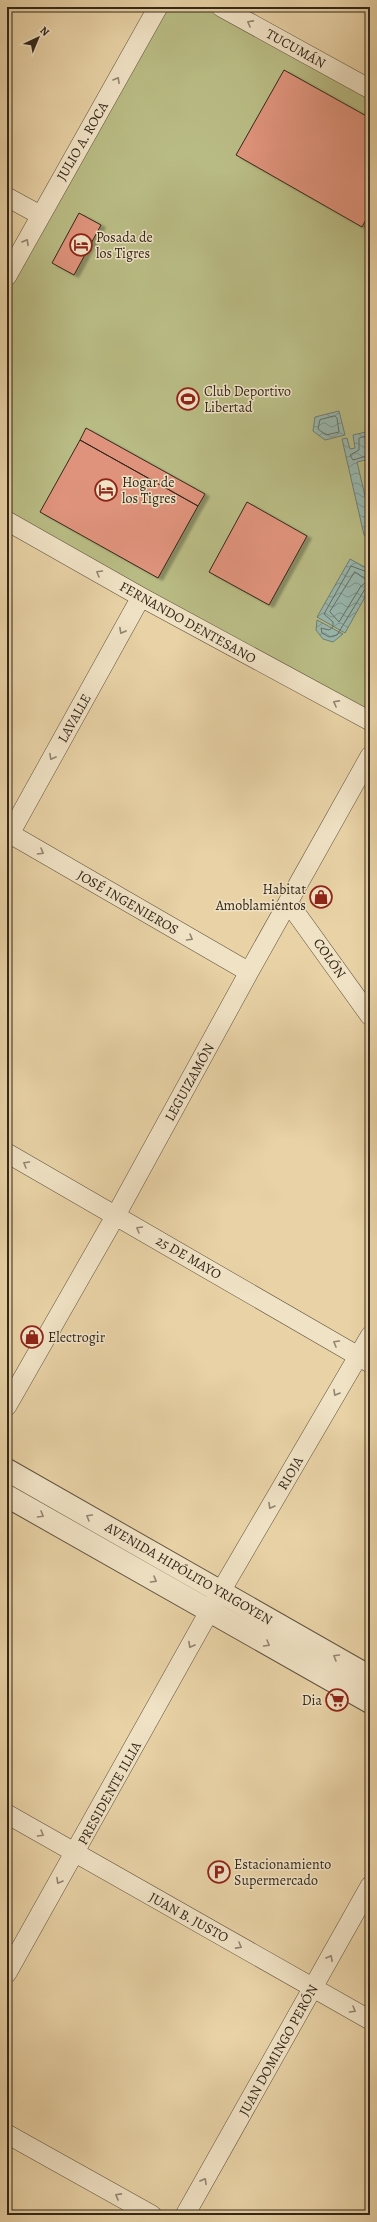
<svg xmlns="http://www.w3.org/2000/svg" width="377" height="2222" font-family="Alegreya,serif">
<defs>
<pattern id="water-waves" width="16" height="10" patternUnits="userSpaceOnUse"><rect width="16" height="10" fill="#98b6ac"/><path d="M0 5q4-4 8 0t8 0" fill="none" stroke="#7d948b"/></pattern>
<filter id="shadow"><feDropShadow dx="4.5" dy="2.5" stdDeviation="1" flood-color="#0004"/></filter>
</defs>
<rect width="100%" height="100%" fill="#e8d2a6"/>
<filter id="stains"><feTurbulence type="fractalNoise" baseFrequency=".005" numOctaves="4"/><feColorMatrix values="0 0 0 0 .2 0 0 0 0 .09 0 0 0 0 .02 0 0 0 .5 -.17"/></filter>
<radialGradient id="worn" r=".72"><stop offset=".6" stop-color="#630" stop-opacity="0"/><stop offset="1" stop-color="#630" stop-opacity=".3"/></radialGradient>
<path fill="#b9bb84" stroke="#767150" d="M158,7H221L370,89V721L7,521V276Z"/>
<path fill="url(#water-waves)" stroke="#707d72" d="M339,411L345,435L325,440L313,431L315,417Z
M370,431V459L357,462L370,517V538L364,535L342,439L347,438L350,449L355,448L353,435Z
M350,559L370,570V588L345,633L317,617Z
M317,620L343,634L333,642L323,639L316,630Z"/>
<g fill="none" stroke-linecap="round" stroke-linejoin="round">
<path stroke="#666e64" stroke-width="1" d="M335,416L337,418L339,432L326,435L318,429L320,420Z
M370,435L359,438V450L350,455L353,460L370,455
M355,572L368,581L361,586L339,622L330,612Z
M370,573L351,566L324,614L333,622V627L329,630L321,628L322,633L329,637L337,635L365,589L370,587"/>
</g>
<path fill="#df937b" stroke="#33271b" filter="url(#shadow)" d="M284,70L370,118V212L362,227L236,155Z
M79,213L101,225L74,275L52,263Z
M86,428L205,494L198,506L80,440Z
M80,440L198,506L158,578L40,512Z
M247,502L307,536L269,605L209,572Z"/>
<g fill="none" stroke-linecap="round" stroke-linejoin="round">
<g stroke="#60523e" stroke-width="20">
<path id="minor" d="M221,7L370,89
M7,197L40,215
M7,276L158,7
M7,521L141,597L370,721
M7,832L249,972
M7,839L141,597
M288,902L370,1016
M7,1153L370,1363
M7,1406L116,1215L249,972L370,756
M7,1814L370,2020
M7,1973L214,1603L370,1336
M7,2134L152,2215
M185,2215L370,1886"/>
</g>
<g stroke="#60523e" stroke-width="24">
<path id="tertiary" d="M7,1470L370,1677
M7,1496L370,1702"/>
</g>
<use href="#minor" stroke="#f0e2c5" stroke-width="19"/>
<use href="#tertiary" stroke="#f0e2c5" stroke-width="22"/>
</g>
<defs><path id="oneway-chevron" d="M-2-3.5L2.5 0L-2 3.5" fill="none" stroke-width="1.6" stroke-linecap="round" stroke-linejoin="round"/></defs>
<g stroke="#928470">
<use href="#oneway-chevron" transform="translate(250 23) rotate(-151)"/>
<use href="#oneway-chevron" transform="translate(117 80) rotate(-60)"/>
<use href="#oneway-chevron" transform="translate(26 242) rotate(-61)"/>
<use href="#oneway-chevron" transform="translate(99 573) rotate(-150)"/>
<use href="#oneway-chevron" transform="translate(122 631) rotate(119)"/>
<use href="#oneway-chevron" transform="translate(336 703) rotate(-152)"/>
<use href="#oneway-chevron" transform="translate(52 757) rotate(119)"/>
<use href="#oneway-chevron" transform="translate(41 852) rotate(30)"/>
<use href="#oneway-chevron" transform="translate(190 938) rotate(30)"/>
<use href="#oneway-chevron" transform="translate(26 1164) rotate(-150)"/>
<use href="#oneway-chevron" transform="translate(139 1229) rotate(-150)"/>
<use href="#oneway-chevron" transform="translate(336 1343) rotate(-150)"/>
<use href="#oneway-chevron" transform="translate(336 1393) rotate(120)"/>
<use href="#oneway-chevron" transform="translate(271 1506) rotate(120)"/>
<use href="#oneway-chevron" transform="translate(41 1515) rotate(30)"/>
<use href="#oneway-chevron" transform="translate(89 1517) rotate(-150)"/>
<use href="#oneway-chevron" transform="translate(154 1580) rotate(30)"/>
<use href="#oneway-chevron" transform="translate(267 1644) rotate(30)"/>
<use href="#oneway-chevron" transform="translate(191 1645) rotate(119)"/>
<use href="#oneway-chevron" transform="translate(336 1657) rotate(-150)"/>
<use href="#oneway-chevron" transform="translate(41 1834) rotate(30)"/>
<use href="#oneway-chevron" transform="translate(59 1881) rotate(120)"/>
<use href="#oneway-chevron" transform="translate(239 1946) rotate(29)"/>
<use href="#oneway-chevron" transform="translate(330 1958) rotate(-61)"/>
<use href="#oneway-chevron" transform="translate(353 2010) rotate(30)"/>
<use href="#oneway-chevron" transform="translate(204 2181) rotate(-61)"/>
<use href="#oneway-chevron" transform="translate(118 2196) rotate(-151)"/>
</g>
<defs>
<g id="hotel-ring" transform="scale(1.15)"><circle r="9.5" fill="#f0e2c5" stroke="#8f2418" stroke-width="1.5"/><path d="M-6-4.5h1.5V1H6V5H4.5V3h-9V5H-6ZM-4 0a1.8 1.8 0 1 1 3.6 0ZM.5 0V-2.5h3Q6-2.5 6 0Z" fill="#8f2418"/></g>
<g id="stadium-ring" transform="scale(1.15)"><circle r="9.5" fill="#f0e2c5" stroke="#8f2418" stroke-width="1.5"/><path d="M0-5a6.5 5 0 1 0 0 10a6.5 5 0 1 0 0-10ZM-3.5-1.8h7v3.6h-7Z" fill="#8f2418"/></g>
<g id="shop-ring" transform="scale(1.15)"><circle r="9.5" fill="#f0e2c5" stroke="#8f2418" stroke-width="1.5"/><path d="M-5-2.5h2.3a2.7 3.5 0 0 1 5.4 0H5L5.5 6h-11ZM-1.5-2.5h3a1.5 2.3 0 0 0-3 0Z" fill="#8f2418"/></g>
<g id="supermarket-ring" transform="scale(1.15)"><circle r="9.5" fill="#f0e2c5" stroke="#8f2418" stroke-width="1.5"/><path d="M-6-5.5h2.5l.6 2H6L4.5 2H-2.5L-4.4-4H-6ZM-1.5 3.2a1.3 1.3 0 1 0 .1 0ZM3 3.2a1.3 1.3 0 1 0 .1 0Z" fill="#8f2418"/></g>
<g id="parking-ring" transform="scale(1.15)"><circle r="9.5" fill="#f0e2c5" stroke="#8f2418" stroke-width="1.5"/><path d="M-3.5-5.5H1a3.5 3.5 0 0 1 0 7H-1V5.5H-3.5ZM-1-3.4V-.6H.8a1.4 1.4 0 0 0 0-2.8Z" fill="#8f2418"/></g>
</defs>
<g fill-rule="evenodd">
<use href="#hotel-ring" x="81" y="245"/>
<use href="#stadium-ring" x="188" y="399"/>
<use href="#hotel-ring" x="106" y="490"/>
<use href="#shop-ring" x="321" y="897"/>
<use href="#shop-ring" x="32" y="1337"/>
<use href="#supermarket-ring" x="337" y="1700"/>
<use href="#parking-ring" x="219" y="1872"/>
</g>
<g text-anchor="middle" stroke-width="3" stroke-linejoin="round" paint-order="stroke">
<g font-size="14" fill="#33271b" stroke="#f0e2c5">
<text transform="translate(296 48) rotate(29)" y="5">TUCUMÁN</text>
<text transform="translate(82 141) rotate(-60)" y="5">JULIO A. ROCA</text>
<text transform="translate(188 622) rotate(29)" y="5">FERNANDO DENTESANO</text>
<text transform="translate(74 718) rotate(-61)" y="5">LAVALLE</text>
<text transform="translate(128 902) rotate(30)" y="5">JOSÉ INGENIEROS</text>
<text transform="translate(330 958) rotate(55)" y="5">COLÓN</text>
<text transform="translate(189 1082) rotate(-61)" y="5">LEGUIZAMÓN</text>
<text transform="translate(189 1257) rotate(30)" y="5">25 DE MAYO</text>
<text transform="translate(290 1473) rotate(-60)" y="5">RIOJA</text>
<text transform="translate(189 1573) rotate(30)" y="5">AVENIDA HIPÓLITO YRIGOYEN</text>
<text transform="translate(109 1793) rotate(-61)" y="5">PRESIDENTE ILLIA</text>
<text transform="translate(189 1917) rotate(29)" y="5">JUAN B. JUSTO</text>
<text transform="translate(278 2050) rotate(-61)" y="5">JUAN DOMINGO PERÓN</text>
</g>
<g font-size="14" fill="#33271b" stroke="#f0e2c5" text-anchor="start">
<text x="96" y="242">Posada de<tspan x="96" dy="16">los Tigres</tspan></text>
<text x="204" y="396">Club Deportivo<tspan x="204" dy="16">Libertad</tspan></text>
<text x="122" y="487">Hogar de<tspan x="122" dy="16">los Tigres</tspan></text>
<text x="306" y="894" text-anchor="end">Habitat<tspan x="306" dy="16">Amoblamientos</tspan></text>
<text x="48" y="1342">Electrogir</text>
<text x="322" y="1705" text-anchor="end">Dia</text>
<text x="234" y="1869">Estacionamiento<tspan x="234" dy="16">Supermercado</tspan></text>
</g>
</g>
<rect width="377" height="2222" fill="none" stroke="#e8d2a6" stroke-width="24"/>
<rect x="8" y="8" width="361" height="2206" fill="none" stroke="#33271b" stroke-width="2"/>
<rect x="12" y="12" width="353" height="2198" fill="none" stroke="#33271b"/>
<g transform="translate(38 38) rotate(44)" stroke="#f0e2c5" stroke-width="3" paint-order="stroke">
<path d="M0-3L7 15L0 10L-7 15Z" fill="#33271b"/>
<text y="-6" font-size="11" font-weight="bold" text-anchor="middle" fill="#33271b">N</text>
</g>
<rect width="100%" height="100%" filter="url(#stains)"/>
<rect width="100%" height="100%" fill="url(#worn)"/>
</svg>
